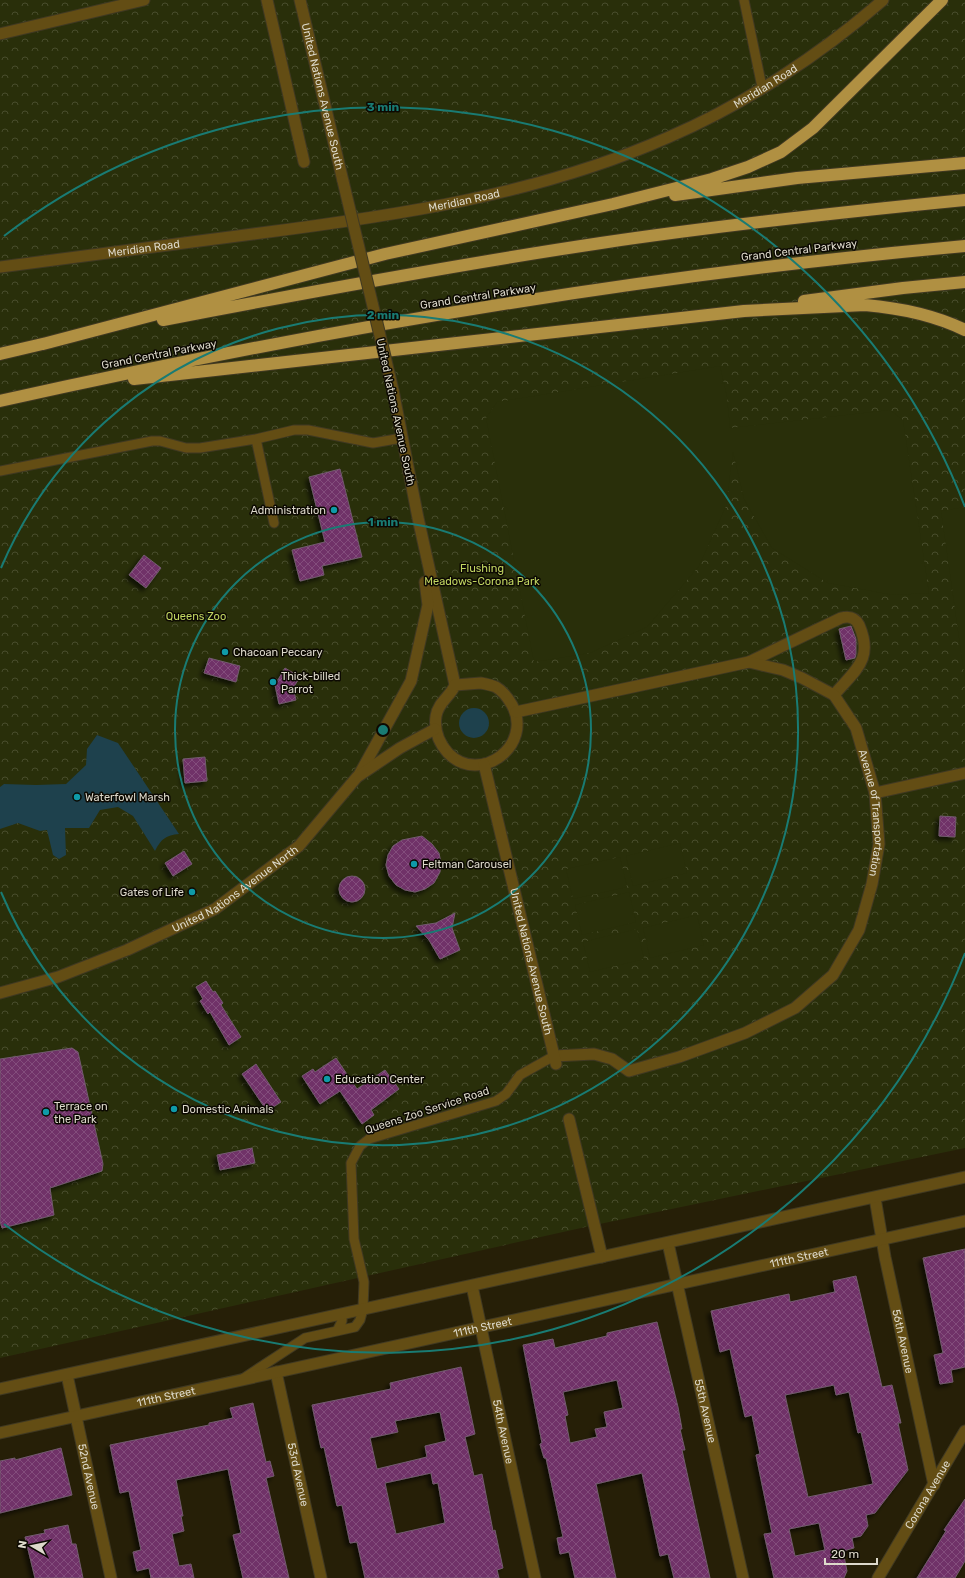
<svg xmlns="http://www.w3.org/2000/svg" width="965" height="1578" font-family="Rubik,sans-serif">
<defs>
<pattern id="park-crowns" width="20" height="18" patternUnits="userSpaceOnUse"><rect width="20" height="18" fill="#292f0a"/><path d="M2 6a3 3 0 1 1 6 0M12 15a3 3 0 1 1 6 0" fill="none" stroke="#484d2c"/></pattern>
<pattern id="building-cross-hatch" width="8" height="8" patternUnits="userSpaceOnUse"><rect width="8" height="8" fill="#6f3167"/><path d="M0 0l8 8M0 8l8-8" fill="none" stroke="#834e7b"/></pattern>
<filter id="shadow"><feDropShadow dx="-3.5" dy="3.5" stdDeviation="2" flood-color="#0009"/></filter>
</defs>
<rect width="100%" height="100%" fill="#261f07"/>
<path fill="url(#park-crowns)" d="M0,0H965V1148L590,1226L0,1358Z"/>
<path fill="#292f0a" d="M720,366L727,397L730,428L890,410L903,420L929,593L893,595L828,583L772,548L744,499L733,452L726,506L699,566L647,627L590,653L534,662L486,418L497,402Z
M965,507V680L941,511Z
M680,843L687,873L633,886L626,856Z
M620,857L627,887L573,899L566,869Z
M629,892L636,922L582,935L575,905Z
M697,915L704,945L650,958L643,928Z
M637,929L644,959L590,972L583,942Z"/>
<path fill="#1e414d" d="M459 723a15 15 0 1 1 30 0a15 15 0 1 1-30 0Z
M97,735L118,743L179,834C166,835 161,839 155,851L133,816L118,807L100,810L89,828H65L66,855L59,859L53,855L47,830L40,831L18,823L0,829V787L4,784L36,785L66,784L86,765L87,749Z"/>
<path fill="url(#building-cross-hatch)" stroke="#725b6e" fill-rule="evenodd" filter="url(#shadow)" d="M340,469L362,557L322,566L324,575L300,581L292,550L325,542L309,477Z
M144,555L161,568L146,588L129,575Z
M851,626L856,639V654L855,658L846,660L839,629Z
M209,658L240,666L236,682L204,673Z
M285,668L300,677L293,688L296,700L279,704L275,685Z
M205,757L207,781L185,783L183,759Z
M940,816L956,817L955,837L939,836Z
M422,836L432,844L439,853L441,863L440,872L434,883L425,889L415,892L405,890L396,885L389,876L386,865L388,855L393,846L402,840Z
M184,851L192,864L173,876L165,863Z
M339 889a13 13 0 1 1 26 0a13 13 0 1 1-26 0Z
M455,913L452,928L460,950L440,959L429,940L416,926L436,923Z
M206,981L213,992L215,991L223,1003L221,1005L241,1037L229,1045L210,1012L208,1014L200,1001L203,999L196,987Z
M72,1048L78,1052L103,1164L102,1171L50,1188L54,1215L2,1228L0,1221V1059Z
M336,1058L357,1089L385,1070L399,1089L371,1110L374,1115L362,1124L340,1091L320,1104L302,1076L313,1069L315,1072Z
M256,1064L281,1102L267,1111L242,1074Z
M252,1148L255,1163L220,1170L217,1155Z
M965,1249V1367L951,1370L953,1382L940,1384L934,1355L943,1353L923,1258Z
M856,1276L882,1387L892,1385L901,1423H898L908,1470L875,1513L866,1515L868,1526L861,1536L852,1538L854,1548L843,1551L847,1571L844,1578H774L764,1534L772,1533L756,1455L760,1454L752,1415L745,1417L730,1349L720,1352L711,1311L789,1294L790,1302L835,1292L833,1281ZM834,1385L836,1395L849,1392L858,1433L861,1432L873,1484L808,1497L785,1395ZM819,1523L825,1550L795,1556L789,1529Z
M657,1322L678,1407L682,1429H680L685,1450H682L710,1578H674L668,1554L660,1556L642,1473L596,1484L616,1578H575L569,1552L560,1554L557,1538L563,1537L546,1458H544L540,1444L542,1443L523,1345L553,1339L555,1348L607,1336V1333ZM617,1380L623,1408L604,1412L607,1427L595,1429L597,1437L570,1443L565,1416L568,1415L563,1392Z
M461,1367L475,1434L465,1437L474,1476L482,1474L493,1531L495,1530L503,1568L497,1570L499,1578H365L357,1542L350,1543L342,1505L337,1506L324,1447L321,1448L312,1405L391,1389L390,1383ZM440,1412L446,1441L425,1446L427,1457L377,1469L370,1438L398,1432L395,1421ZM431,1473L433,1484L438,1483L445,1523L396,1534L385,1483Z
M253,1403L266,1462L270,1461L274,1476L266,1478L289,1578H243L233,1535L241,1533L228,1469L176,1480L183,1516H181L184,1531L172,1534L179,1566L191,1564L194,1578H151L149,1568L137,1571L133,1552L141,1550L129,1491L120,1493L110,1445L209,1425V1423L233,1418L230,1408Z
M61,1448L72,1495L0,1513V1461L15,1458V1460Z
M965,1499V1561L955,1578H917L946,1531L944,1530Z
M68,1525L72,1544H76L83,1578H35L25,1537L45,1533L44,1530Z"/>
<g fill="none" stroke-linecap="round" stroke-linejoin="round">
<g stroke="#403922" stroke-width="11">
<path id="service" d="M744,0L762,87
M256,439L274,523
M0,471L152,441H160L186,448H200L256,439L294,430H308L373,443L402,438
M337,1331L355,1327L360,1320L363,1309L364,1282L354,1239L351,1163L360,1146L369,1139L496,1101L506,1094L520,1075L554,1056
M244,1378L305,1338L337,1331L342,1321V1314"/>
</g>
<g stroke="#403922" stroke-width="13">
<g id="pedestrian">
<path d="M267,0L304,162"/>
<path id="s1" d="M300,0L343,181"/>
<path d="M0,34L144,0"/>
<path d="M393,390L418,518L455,685"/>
<path d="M749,662L841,618C849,616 855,617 859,625C874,660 855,670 834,695"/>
<path d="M481,683C486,684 491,685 496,687C503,691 508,698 512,705C534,745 480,786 448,753C439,743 434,730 436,716C438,702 451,696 455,685Z"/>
<path id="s2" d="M516,712L749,662L783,670L802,678L834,695L856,728L875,793L879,844L872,884L859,930L833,975L795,1008L745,1033L679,1057L629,1071L612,1059L594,1054L554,1056"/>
<path id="s3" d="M484,764L556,1064"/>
<path d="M359,775L411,681L428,605L425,582"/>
<path d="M875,793L965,773"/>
<path id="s4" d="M0,993L58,977L127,950L215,909L299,846L357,777L400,748L435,729"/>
<path d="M569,1119L602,1257"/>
</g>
</g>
<g stroke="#403922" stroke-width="13">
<g id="minor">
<path id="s5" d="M0,267C84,256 168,245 253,234C394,216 538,195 669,137C745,104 820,55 883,0"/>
<path id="s6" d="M875,1198L885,1257L934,1485"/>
<path id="s7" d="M668,1243L743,1578"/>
<path id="s8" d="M472,1286L535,1578"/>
<path id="s9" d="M276,1372L321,1578"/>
<path id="s10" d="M67,1375L111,1578"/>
<path d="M0,1389L965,1177"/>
<path id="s11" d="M0,1433L965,1221"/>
<path id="s12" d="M878,1578L965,1431"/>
</g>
</g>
<g stroke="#403922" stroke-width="14">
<path id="motorway" d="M675,195L797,178L965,163
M804,301L903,288L965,282
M163,320C309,292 454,265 601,243C722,225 843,212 965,200
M43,344L385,254L613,204L712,179L748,167L781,152L813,128L942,0
M0,354L51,342
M134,379L744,311L865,305C900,308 934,315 965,330
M0,401C318,330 641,275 965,246"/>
</g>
<use href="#service" stroke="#634d14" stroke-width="9"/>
<use href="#pedestrian" stroke="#634d14" stroke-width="11"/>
<use href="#minor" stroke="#634d14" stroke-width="11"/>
<use href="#motorway" stroke="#b09042" stroke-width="12"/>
<g stroke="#403922" stroke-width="13" stroke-linecap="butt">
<path id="pedestrian-bridge" d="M343,181L393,390"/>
</g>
<use href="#pedestrian-bridge" stroke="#634d14" stroke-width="11"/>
</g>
<g fill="none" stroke="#197b73" stroke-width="2">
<circle cx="383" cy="730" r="208"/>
<path d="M1 568A415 415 0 1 1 1 892"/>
<path d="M965 953A623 623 0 0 1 4 1224M4 236A623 623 0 0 1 965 507"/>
</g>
<g fill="#0f9aa8" stroke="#0c0902" stroke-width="1.5">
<circle cx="334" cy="510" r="4"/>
<circle cx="225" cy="652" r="4"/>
<circle cx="273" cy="682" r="4"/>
<circle cx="77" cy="797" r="4"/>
<circle cx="414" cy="864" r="4"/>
<circle cx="192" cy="892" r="4"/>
<circle cx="327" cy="1079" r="4"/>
<circle cx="174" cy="1109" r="4"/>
<circle cx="46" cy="1112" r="4"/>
</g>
<g text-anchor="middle" stroke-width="3" stroke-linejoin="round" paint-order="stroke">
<g font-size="11" fill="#ddd9cb" stroke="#0c0902">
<text dy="4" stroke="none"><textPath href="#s5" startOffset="793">Meridian Road</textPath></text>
<text dy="4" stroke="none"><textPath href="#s1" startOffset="99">United Nations Avenue South</textPath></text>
<text dy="4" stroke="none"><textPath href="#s5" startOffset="469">Meridian Road</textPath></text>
<text dy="4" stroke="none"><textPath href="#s5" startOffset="145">Meridian Road</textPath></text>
<text transform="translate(799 250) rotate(-7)" y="4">Grand Central Parkway</text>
<text transform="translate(478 296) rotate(-9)" y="4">Grand Central Parkway</text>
<text transform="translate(159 354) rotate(-11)" y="4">Grand Central Parkway</text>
<text transform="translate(396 412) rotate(78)" y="4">United Nations Avenue South</text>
<text dy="4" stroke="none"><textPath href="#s2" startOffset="457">Avenue of Transportation</textPath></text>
<text dy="4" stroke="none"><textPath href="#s4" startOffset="259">United Nations Avenue North</textPath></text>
<text dy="4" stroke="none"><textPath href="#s3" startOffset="203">United Nations Avenue South</textPath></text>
<text transform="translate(427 1110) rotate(-18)" y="4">Queens Zoo Service Road</text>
<text dy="4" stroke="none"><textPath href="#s11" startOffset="818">111th Street</textPath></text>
<text dy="4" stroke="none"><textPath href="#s11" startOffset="494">111th Street</textPath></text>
<text dy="4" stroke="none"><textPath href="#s6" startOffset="146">56th Avenue</textPath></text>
<text dy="4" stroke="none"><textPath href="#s11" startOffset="170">111th Street</textPath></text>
<text dy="4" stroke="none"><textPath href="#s7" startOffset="172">55th Avenue</textPath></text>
<text dy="4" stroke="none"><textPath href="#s8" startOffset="149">54th Avenue</textPath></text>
<text dy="4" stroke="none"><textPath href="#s9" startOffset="105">53rd Avenue</textPath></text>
<text dy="4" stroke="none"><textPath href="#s10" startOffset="104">52nd Avenue</textPath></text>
<text dy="4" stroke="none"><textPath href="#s12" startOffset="97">Corona Avenue</textPath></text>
</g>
<g font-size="11" fill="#ddd9cb" stroke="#0c0902" text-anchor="start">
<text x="326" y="514" text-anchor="end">Administration</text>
<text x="233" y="656">Chacoan Peccary</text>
<text x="281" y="680">Thick-billed<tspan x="281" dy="13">Parrot</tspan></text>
<text x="85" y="801">Waterfowl Marsh</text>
<text x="422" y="868">Feltman Carousel</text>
<text x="184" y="896" text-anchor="end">Gates of Life</text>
<text x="335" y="1083">Education Center</text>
<text x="54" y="1110">Terrace on<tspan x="54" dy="13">the Park</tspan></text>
<text x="182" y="1113">Domestic Animals</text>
</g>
<g font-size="11" fill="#c1d561" stroke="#0c0902">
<text x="482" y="572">Flushing<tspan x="482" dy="13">Meadows-Corona Park</tspan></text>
<text x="196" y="620">Queens Zoo</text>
</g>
</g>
<circle cx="383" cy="730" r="6" fill="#197b73" stroke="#0c0902" stroke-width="2"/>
<g font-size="12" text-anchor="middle" font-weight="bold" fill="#197b73" stroke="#0c0902" stroke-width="3" stroke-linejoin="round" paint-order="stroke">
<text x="383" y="111">3 min</text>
<text x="383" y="319">2 min</text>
<text x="383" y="526">1 min</text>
</g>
<g transform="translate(32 1546) rotate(279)" stroke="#0c0902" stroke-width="3" paint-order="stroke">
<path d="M0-3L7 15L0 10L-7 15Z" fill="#ddd9cb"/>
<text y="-6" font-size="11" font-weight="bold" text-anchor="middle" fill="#ddd9cb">N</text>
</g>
<path d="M825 1558v6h52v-6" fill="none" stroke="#ddd9cb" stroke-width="2"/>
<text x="831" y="1558" font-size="12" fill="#ddd9cb" stroke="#0c0902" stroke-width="3" paint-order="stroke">20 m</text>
</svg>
